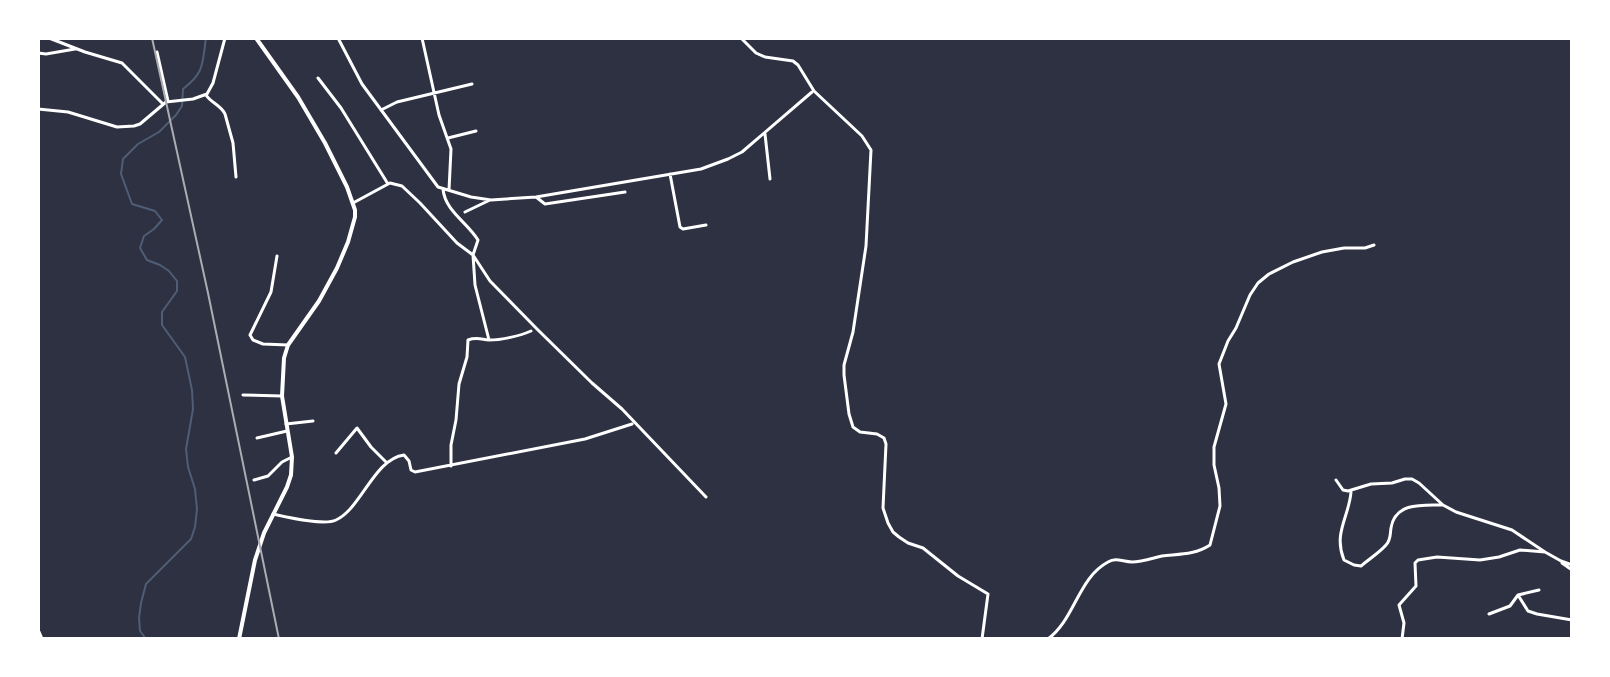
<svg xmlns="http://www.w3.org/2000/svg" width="1610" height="677" font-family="'DejaVu Sans',sans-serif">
<rect width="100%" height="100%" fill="#2d3142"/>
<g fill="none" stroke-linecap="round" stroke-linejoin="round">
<path stroke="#4f5d75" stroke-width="2" d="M146,639L140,631L139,618L141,603L146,584L191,539L195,527L197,509L195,489L188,467L186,449L193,409L192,390L185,357L162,325V312L177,291V281L169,271L160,265L147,260L140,248L144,236L154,229L162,220L155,211L132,204L121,174L123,159L138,144L159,132L176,115L182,106L183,89C205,72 202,64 206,38"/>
<path stroke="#fff" stroke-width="3" d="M49,38L85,52L122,63L163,104
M338,38L362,84L438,187L471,197L491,200L536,197L701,169L728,159L742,152L812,92
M422,38L439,115L451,149L449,190
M741,38L756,53L765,57L793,61L798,65L814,91L862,136L871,150L866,246L853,332L844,365V375L849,414L853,427L860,432L877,434L884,438L886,444L883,508L888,523L893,532L899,537L908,543L923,548L958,576L988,594L982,639
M157,52L168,101
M38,53L46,54L75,49
M318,78L341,108L388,184
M206,95C211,103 221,105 225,114L233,143L236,177
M381,110L397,102L472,84
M765,134L770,179
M448,138L476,131
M670,174L680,227L683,229L706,225
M443,189C445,211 467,222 478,240L473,255L475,285L489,340
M536,197L545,204L625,192
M353,203L390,183L402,186L420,203L457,243L473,255L490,281L537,329L592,383L622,409L706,497
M465,212L490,200
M277,256L271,292L250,335L253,340L263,344L288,345
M243,395L282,396
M286,424L313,421
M257,438L287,431
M336,453L357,428L371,447L387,463
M451,466V445L456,420L459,384L467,357L468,340C476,337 480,339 489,340C501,340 520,336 531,331
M254,480L268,476L282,462L292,457
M1336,480L1343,490L1348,491L1371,484L1392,483L1405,479H1412L1419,483L1443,505L1456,512L1512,530L1545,552L1561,561L1572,565
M1351,492C1349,517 1333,533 1344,560L1354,565L1361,566C1369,559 1379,553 1386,545C1391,540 1390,534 1391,528C1395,502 1423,505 1443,505
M273,514C287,517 324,526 336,520C361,509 374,459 404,455L409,461L411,470L415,472L585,439L632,424
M1562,563L1572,570
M1518,595L1539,590
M1489,614L1510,606L1518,595L1528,611L1537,614L1572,620
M1048,639C1075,619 1078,578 1108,562C1116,557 1123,562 1132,562C1142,562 1153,558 1162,556C1179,554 1195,555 1210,545L1220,506L1219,488L1214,465V447L1226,404L1219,364L1228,341L1236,328L1250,295L1258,283L1269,274L1293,262L1322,252L1344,248H1365L1374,245
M1402,639L1404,623L1399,605L1416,586L1415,563L1418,560L1437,557L1480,560L1499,557L1520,550L1545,552"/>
<path stroke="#fff" stroke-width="3" d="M38,109L68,112L117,127L134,126L140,124L166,102L193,99L207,94L213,83L225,38"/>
<path stroke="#fff" stroke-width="4" d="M239,639L255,560L264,533L287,487L291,475L292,457L282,396L284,358L288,345L319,301L337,268L348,242L355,217V210L347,187L325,143L298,97L256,38"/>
<path stroke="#fff" stroke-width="5" d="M38,632L41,639"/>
<path stroke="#abadb3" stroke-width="2" d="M152,38L208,293L279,639"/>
</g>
<rect width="1610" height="677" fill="none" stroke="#ffffff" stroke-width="80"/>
</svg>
